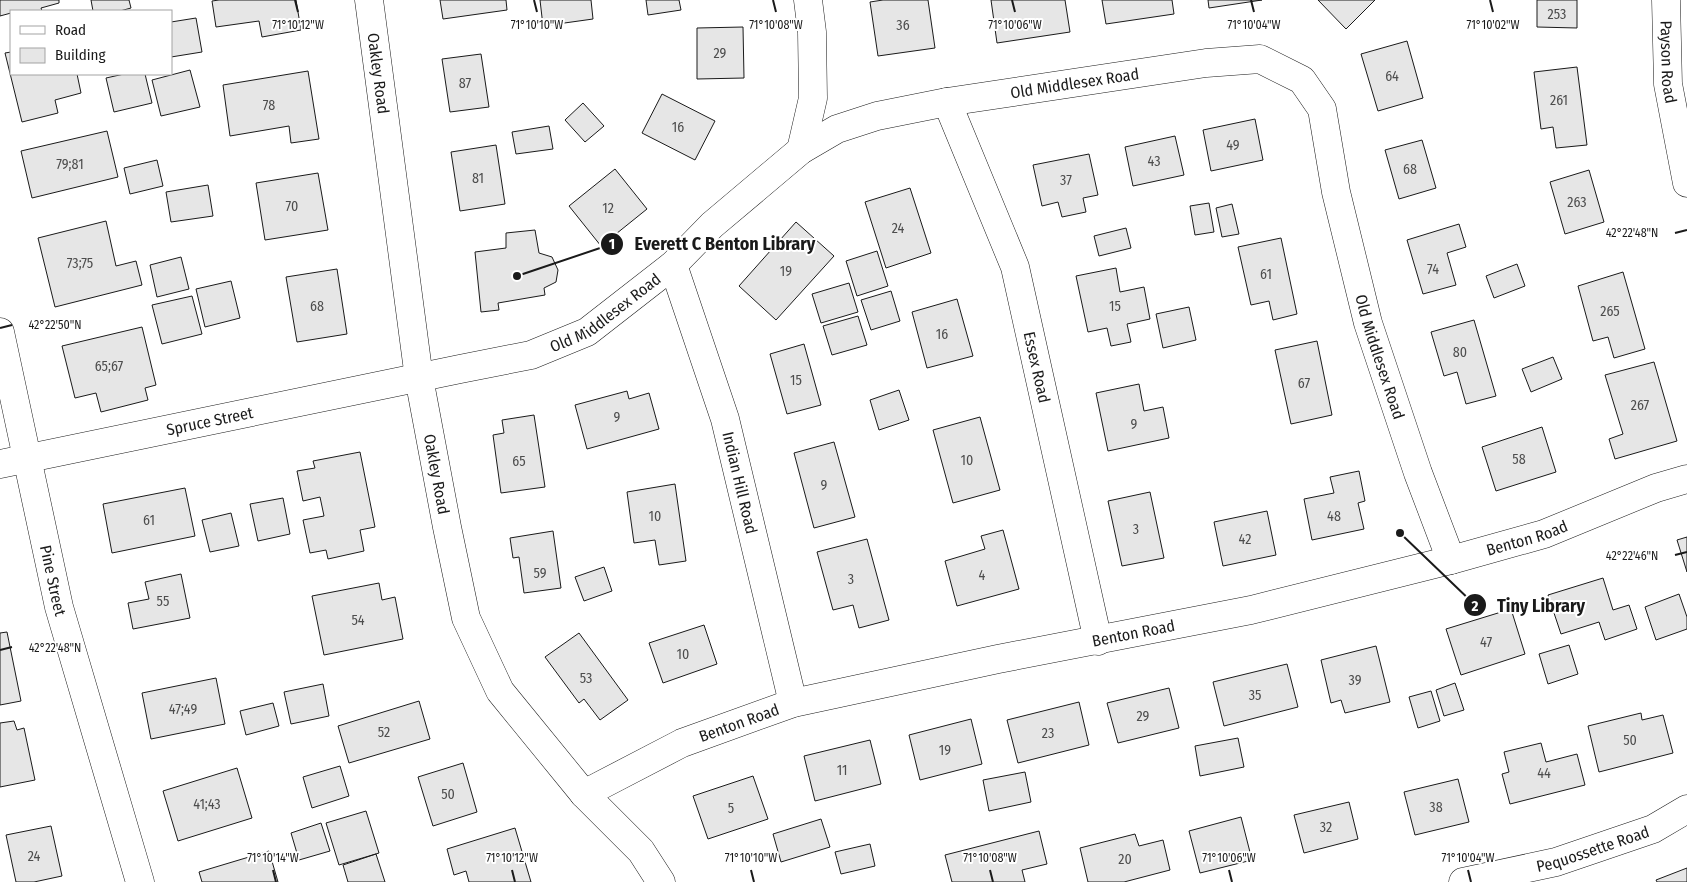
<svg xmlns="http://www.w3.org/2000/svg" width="1687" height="882" font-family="'Fira Sans Condensed',sans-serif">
<rect width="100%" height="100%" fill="#fff"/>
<path fill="#e6e6e6" stroke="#1a1a1a" d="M0,0H59V3L41,8L42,11H11V13L0,16Z
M91,0H129L131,8L120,11H93Z
M219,0H296L301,30L262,37L259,21L216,27L212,1Z
M440,0H506L507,10L443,19Z
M540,0H591L593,19L543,26Z
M646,0H679L681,10L648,15Z
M883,0H928L935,48L878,56L870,2Z
M991,0H1065L1070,32L997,43Z
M1102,0H1172L1174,14L1106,24Z
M1208,0H1262L1209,8Z
M1318,0H1375L1346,29Z
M1537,0H1577V28L1537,27Z
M196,18L202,52L171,57V22Z
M743,27L744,78L697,79V28Z
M1407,41L1423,98L1378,111L1361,54Z
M11,52V74H77L81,93L55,100L58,113L22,122L5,53Z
M481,54L489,107L450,112L442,59Z
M1577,67L1587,145L1556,148L1553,127L1541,129L1534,72Z
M190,70L200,107L161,116L152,80Z
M308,71L319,139L291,143L289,126L230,136L223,85Z
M124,74H145L152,103L114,112L106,78Z
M662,94L715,121L695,160L642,133Z
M583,103L604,126L585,142L565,120Z
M1255,119L1263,160L1211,171L1203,130Z
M549,126L553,149L516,154L512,132Z
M107,131L118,177L32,198L21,151Z
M1175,136L1184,175L1133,186L1125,147Z
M1422,140L1436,188L1399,199L1385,150Z
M496,145L505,204L460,211L451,152Z
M1089,154L1098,195L1083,198L1086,212L1062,217L1058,202L1042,206L1033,165Z
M157,160L163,186L130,194L124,168Z
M615,169L647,209L601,246L569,206Z
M1589,170L1604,222L1565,234L1550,182Z
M318,173L328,230L265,240L256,183Z
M208,185L213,216L171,222L166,192Z
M910,188L931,253L886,268L865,202Z
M1209,203L1214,232L1195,235L1190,206Z
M1232,204L1239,234L1222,237L1216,208Z
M106,221L116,266L136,261L142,285L55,307L38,238Z
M796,222L834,256L776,320L739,286Z
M1459,224L1466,247L1447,253L1456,285L1423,294L1407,240Z
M1126,228L1131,248L1099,256L1094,236Z
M535,230L539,253L552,257L558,270L556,282L544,288L545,295L498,303L499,310L481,312L475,252L506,248V233Z
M1281,238L1297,314L1273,320L1269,301L1251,305L1238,247Z
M877,251L888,286L857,296L846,261Z
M181,257L189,289L157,297L150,265Z
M1517,264L1525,286L1494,298L1486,276Z
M1116,268L1120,292L1144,287L1150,319L1127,324L1131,342L1111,346L1107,328L1088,332L1076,276Z
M337,269L347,334L297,342L286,277Z
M1623,272L1645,349L1614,358L1608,337L1593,341L1578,286Z
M231,281L240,318L205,327L196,289Z
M849,283L858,312L821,323L812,294Z
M891,291L900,321L871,330L861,300Z
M192,296L202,334L162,344L152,305Z
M957,299L973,356L927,368L912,312Z
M1189,307L1196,340L1163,348L1156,314Z
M858,316L867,345L832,355L823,326Z
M1474,320L1496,396L1466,404L1457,372L1444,376L1431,332Z
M142,327L156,385L145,388L148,400L101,412L96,393L75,398L62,346Z
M1317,341L1332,415L1291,424L1275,350Z
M804,344L821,405L787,414L770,354Z
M1553,357L1562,379L1531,392L1522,369Z
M1654,362L1677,441L1615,459L1609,439L1623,434L1605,375Z
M1139,384L1144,411L1163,407L1169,438L1108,451L1096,393Z
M899,390L909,420L879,430L870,400Z
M627,391L629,399L649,393L659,429L587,449L575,405Z
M534,415L545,487L501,493L493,435L504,433L502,420Z
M980,417L1000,490L953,503L933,430Z
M1542,427L1556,472L1496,491L1482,447Z
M834,442L855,517L814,528L794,453Z
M360,452L375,527L360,530L364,551L328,559L326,550L310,553L303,520L324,516L320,497L303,501L297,471L315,468L313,461Z
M1359,471L1365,501L1358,503L1364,529L1312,540L1304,499L1334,493L1330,477Z
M675,484L686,561L659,565L655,540L634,543L627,492Z
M185,488L195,536L112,553L103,504Z
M1150,492L1164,558L1122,566L1108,501Z
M283,498L290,534L258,541L250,504Z
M1267,511L1276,555L1223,566L1214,522Z
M231,513L239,546L210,552L202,520Z
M1003,530L1019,589L957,606L945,561L985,549L981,536Z
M553,531L561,588L524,593L519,557L513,558L510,538Z
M1687,537V572L1677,540Z
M867,539L889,620L859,628L853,605L833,610L817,552Z
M604,567L612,591L584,601L575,577Z
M181,574L190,618L133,629L128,603L149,599L145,582Z
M1603,578L1613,610L1629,605L1637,629L1605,640L1599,622L1561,634L1548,595Z
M379,583L382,600L395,597L403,639L324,655L312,596Z
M1679,594L1687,617V629L1656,640L1645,607Z
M1511,609L1525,654L1461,675L1446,629Z
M704,625L717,664L663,683L649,643Z
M7,632L21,701L0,705V633Z
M579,633L628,700L600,720L584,699L579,703L545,657Z
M1569,645L1578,674L1548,684L1539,654Z
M1376,646L1390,702L1345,713L1341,700L1331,703L1321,660Z
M1287,664L1298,707L1224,726L1213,682Z
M216,678L225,724L151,739L142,693Z
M1455,683L1464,710L1444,716L1436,690Z
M323,684L329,716L291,724L284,692Z
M1169,688L1179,728L1118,743L1107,703Z
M1431,691L1440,721L1418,728L1409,697Z
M419,701L430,739L349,763L338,726Z
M1079,702L1089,745L1018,763L1007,720Z
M273,703L279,726L246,735L240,711Z
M1641,713L1642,720L1663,715L1673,753L1599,772L1588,726Z
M971,719L982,764L920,780L909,735Z
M14,721L17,730L24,728L35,780L0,787V723Z
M1238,738L1244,767L1200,776L1195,746Z
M870,740L881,784L815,801L804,756Z
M1541,743L1546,762L1577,754L1585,785L1510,804L1502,774L1509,772L1504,752Z
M463,763L477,812L433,826L418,777Z
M340,766L349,796L312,808L303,777Z
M237,768L252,818L178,841L163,791Z
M1025,772L1031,802L989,811L983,780Z
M753,776L768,819L708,839L693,796Z
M1458,779L1469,822L1415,835L1404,792Z
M1349,802L1358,839L1304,853L1294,815Z
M366,811L379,853L339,865L326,823Z
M1241,817L1252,860L1200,873L1189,831Z
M821,819L830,847L781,862L773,834Z
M321,823L330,851L299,860L291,833Z
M51,826L62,876L34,882H16L6,835Z
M515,828L531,882H469L466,871L454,875L447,849Z
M1039,831L1047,864L1022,870L1025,882H952L945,855Z
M1135,834L1139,846L1163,840L1170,870L1124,882H1088L1080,848Z
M870,844L875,866L841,874L835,852Z
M269,851L278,882H202L199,872Z
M376,854L385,882H348L343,865Z
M1687,868V882H1657L1656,880Z"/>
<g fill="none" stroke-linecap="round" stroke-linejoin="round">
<g stroke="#1a1a1a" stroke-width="29">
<g id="minor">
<path id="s1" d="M369,0L419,378L447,527L466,618L500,691L584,794L641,851L661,882"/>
<path id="s2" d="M1666,0L1668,84L1687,183"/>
<path id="s3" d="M947,102L1015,267L1098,641"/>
<path d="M801,150L813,98L812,32L808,0"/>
<path id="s4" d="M673,265L725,419L793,703"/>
<path id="s5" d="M0,332L59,607L140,882"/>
<path id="s6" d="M0,464L460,369L531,355L587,332L673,265L712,225L801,150L837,129L877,116L947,102L1206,63L1260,59L1302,80L1322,109L1336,192L1368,323L1418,473L1451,560"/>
<path id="s7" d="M584,794L682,743L793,703L998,659L1251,610L1451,560L1544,534L1656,488L1687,479"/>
<path id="s8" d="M1463,882L1556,862L1653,829L1687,809"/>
</g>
</g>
<use href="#minor" stroke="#fff" stroke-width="28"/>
</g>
<path fill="none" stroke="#1a1a1a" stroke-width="2" d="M295,0L298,12M534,0L537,12M773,0L776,12M1012,0L1015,12M1251,0L1254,12M1490,0L1493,12M1675,233L1687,230M0,328L12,325M1675,555L1687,552M0,650L12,647M273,870L276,882M512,870L515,882M751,870L754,882M990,870L993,882M1229,870L1232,882M1468,870L1471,882"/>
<g text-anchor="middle" stroke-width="4" stroke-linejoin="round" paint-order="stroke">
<g font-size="14" fill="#4d4d4d">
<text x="1557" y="19">253</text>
<text x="903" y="30">36</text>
<text x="720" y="58">29</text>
<text x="1392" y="81">64</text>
<text x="465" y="88">87</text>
<text x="1559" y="105">261</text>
<text x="269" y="110">78</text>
<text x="678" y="132">16</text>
<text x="1233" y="150">49</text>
<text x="1154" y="166">43</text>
<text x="70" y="169">79;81</text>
<text x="1410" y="174">68</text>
<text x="478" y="183">81</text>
<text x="1066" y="185">37</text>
<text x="1577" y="207">263</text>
<text x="292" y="211">70</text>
<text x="608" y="213">12</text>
<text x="898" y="233">24</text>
<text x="80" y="268">73;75</text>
<text x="1433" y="274">74</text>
<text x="786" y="276">19</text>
<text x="1266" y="279">61</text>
<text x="317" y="311">68</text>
<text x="1115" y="311">15</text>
<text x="1610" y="316">265</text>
<text x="942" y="339">16</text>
<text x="1460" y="357">80</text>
<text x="109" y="371">65;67</text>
<text x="796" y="385">15</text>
<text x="1304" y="388">67</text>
<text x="1640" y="410">267</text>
<text x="617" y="422">9</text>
<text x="1134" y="429">9</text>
<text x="1519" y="464">58</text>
<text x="967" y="465">10</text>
<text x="519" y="466">65</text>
<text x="824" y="490">9</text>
<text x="655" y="521">10</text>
<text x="1334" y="521">48</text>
<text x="149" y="525">61</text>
<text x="1136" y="534">3</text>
<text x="1245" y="544">42</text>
<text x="540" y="578">59</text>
<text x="982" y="580">4</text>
<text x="851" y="584">3</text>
<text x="163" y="606">55</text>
<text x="358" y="625">54</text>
<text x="1486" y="647">47</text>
<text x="683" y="659">10</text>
<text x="586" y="683">53</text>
<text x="1355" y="685">39</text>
<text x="1255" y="700">35</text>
<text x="183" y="714">47;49</text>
<text x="1143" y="721">29</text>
<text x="384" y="737">52</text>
<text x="1048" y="738">23</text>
<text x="1630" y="745">50</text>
<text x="945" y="755">19</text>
<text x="842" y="775">11</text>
<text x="1544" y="778">44</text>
<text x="448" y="799">50</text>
<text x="207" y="809">41;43</text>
<text x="1436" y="812">38</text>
<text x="731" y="813">5</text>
<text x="1326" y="832">32</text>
<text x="34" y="861">24</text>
<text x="1125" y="864">20</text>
</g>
<g font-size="16" fill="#1a1a1a" stroke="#fff">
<text dy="6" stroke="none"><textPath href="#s2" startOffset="62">Payson Road</textPath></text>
<text dy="6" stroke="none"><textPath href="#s1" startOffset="74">Oakley Road</textPath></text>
<text dy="6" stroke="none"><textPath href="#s6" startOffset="1168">Old Middlesex Road</textPath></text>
<text dy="6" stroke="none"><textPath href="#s6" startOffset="628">Old Middlesex Road</textPath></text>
<text dy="6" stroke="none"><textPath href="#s6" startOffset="1692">Old Middlesex Road</textPath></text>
<text dy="6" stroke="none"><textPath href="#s3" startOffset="281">Essex Road</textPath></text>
<text dy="6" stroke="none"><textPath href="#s6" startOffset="214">Spruce Street</textPath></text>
<text dy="6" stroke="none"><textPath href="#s1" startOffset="479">Oakley Road</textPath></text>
<text dy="6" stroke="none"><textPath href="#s4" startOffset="228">Indian Hill Road</textPath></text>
<text dy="6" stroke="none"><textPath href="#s7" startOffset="981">Benton Road</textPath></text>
<text dy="6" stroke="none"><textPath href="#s5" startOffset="254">Pine Street</textPath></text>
<text dy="6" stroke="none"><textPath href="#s7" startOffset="576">Benton Road</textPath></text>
<text dy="6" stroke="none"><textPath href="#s7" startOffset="171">Benton Road</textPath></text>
<text dy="6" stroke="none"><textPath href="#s8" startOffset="134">Pequossette Road</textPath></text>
</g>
</g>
<g font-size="12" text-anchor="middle" fill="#1a1a1a" stroke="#fff" stroke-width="4" stroke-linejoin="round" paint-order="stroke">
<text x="298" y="29">71°10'12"W</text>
<text x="537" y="29">71°10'10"W</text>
<text x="1015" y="29">71°10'06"W</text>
<text x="1254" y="29">71°10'04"W</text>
<text x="1493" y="29">71°10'02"W</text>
<text x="776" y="29">71°10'08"W</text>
<text x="1632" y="237">42°22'48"N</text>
<text x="55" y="329">42°22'50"N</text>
<text x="1632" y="560">42°22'46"N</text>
<text x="55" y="652">42°22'48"N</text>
<text x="273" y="862">71°10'14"W</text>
<text x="512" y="862">71°10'12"W</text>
<text x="751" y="862">71°10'10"W</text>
<text x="990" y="862">71°10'08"W</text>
<text x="1229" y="862">71°10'06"W</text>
<text x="1468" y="862">71°10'04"W</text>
</g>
<path fill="none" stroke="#1a1a1a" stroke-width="2" d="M517 276L612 244M1400 533L1475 605"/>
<g fill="#1a1a1a" stroke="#fff" stroke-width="2">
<circle cx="517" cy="276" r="5"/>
<circle cx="1400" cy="533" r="5"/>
<circle cx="612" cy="244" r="12"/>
<circle cx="1475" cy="605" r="12"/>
</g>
<g font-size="15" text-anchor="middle" font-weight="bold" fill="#fff">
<text x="612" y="249">1</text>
<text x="1475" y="611">2</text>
</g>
<g font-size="18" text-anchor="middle" font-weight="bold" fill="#1a1a1a" stroke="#fff" stroke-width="4" stroke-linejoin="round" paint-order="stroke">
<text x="725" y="250">Everett C Benton Library</text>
<text x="1541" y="612">Tiny Library</text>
</g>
<rect x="10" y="10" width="162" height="65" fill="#ffffff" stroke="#a3a3a3"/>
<rect x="20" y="26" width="25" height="8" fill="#ffffff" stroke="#a3a3a3"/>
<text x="55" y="35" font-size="15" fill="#1a1a1a">Road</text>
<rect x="20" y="48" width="25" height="15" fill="#e6e6e6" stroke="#a3a3a3"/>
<text x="55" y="60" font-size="15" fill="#1a1a1a">Building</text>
</svg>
